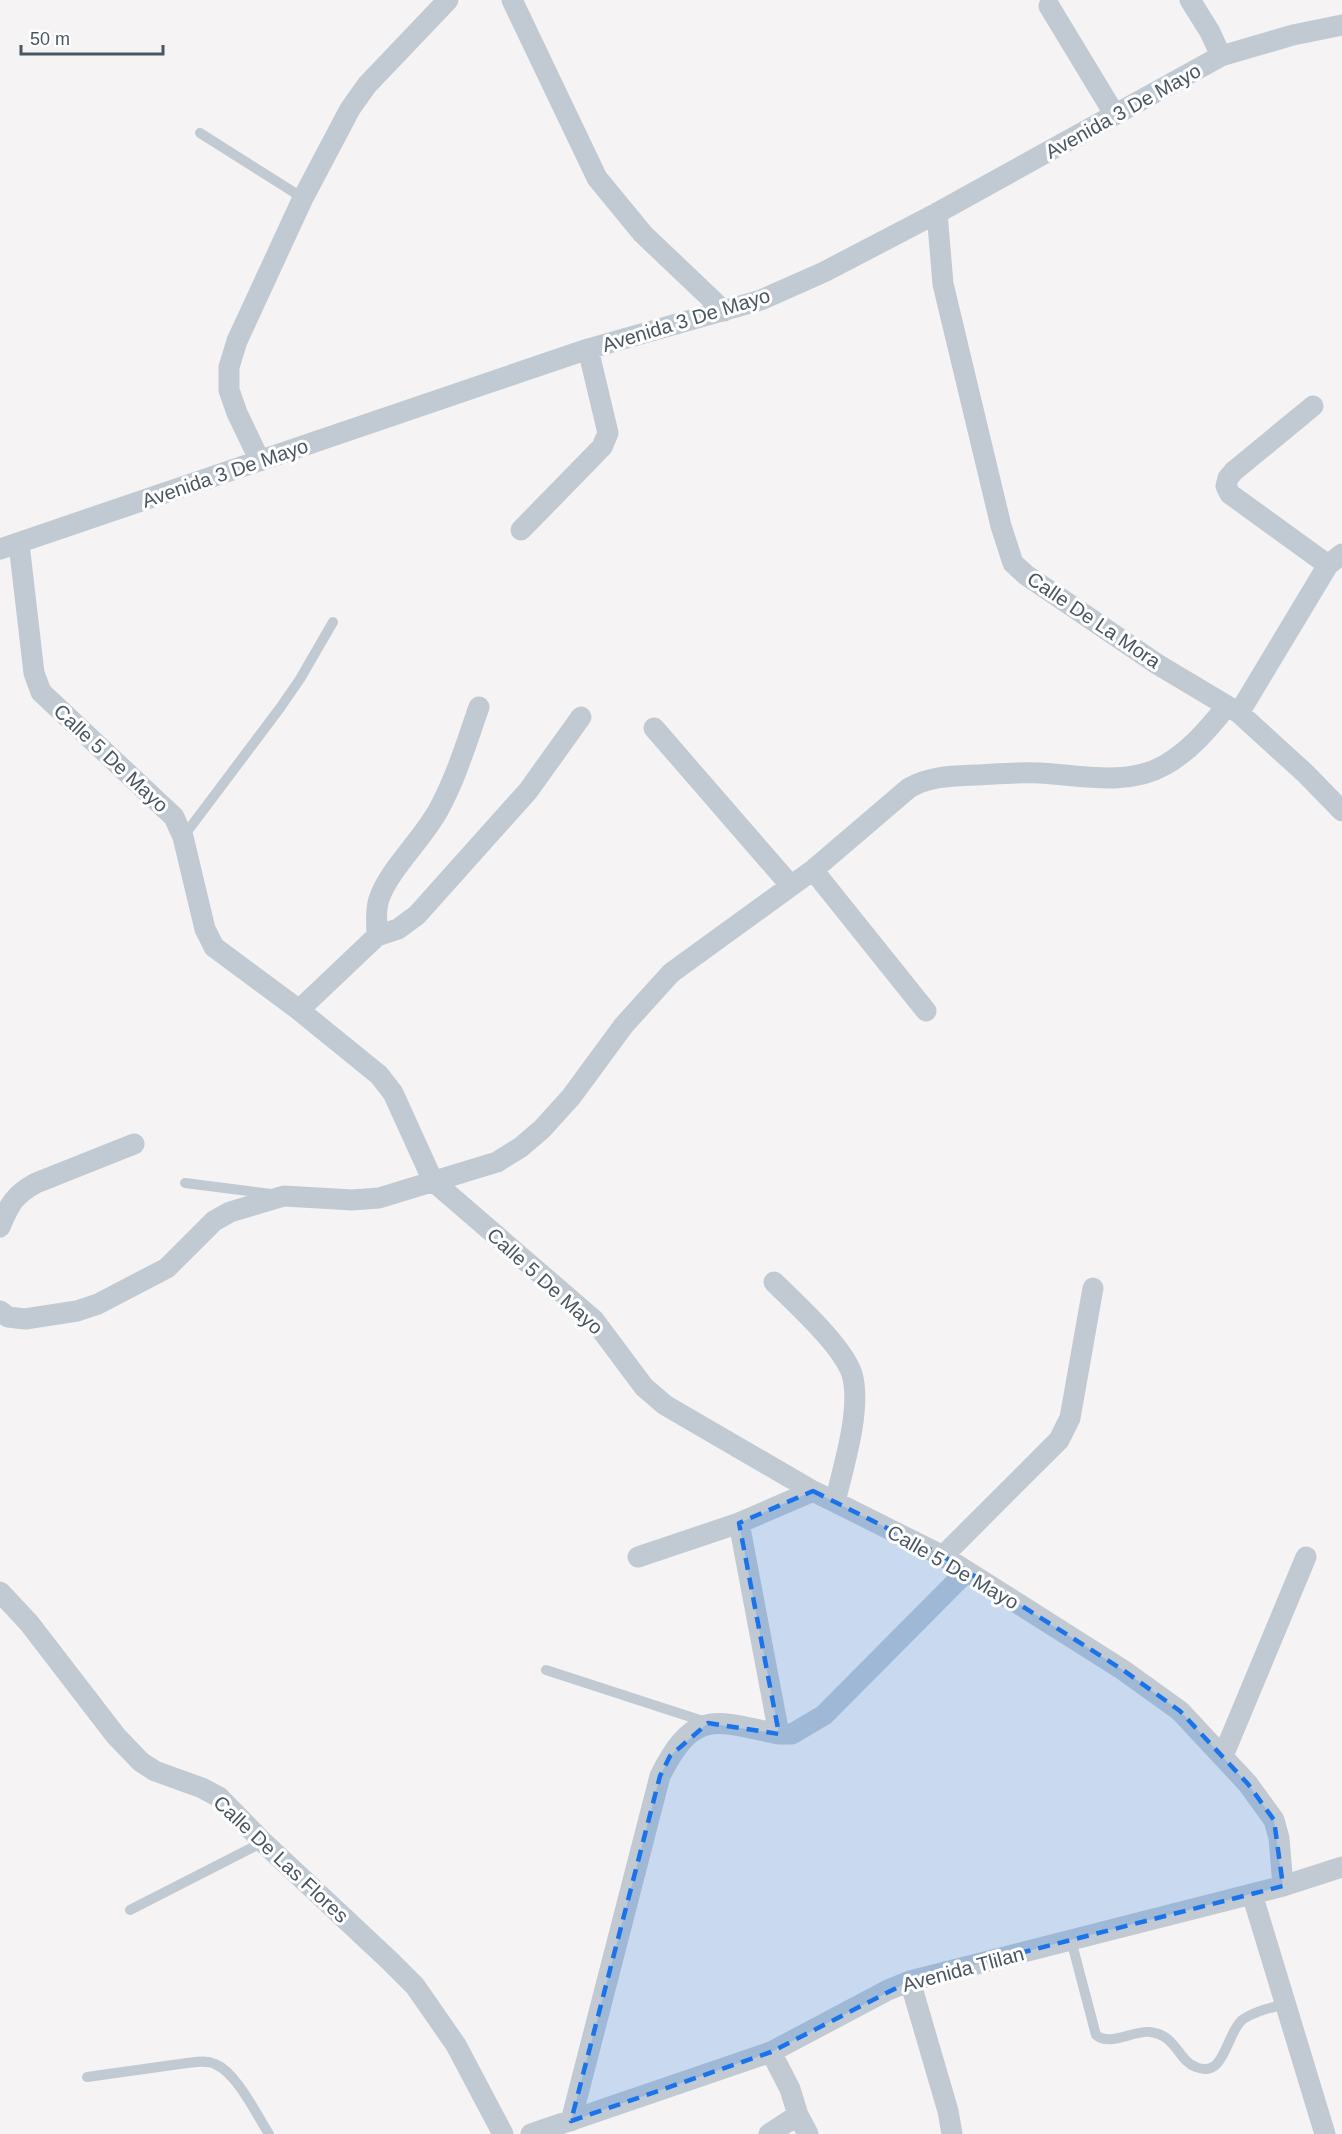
<svg xmlns="http://www.w3.org/2000/svg" width="1342" height="2134" font-family="Arial,sans-serif">
<rect width="100%" height="100%" fill="#f5f3f3"/>
<g fill="none" stroke-linecap="round" stroke-linejoin="round">
<path stroke="#c1cad2" stroke-width="10" d="M200,133L303,198
M183,837L280,708L300,679L333,622
M185,1183L271,1194
M546,1670L706,1722
M130,1910L263,1842
M1071,1940L1096,2035C1110,2047 1133,2030 1150,2032C1177,2035 1177,2060 1196,2067C1225,2079 1226,2034 1242,2020C1255,2011 1270,2008 1285,2004
M87,2077L187,2063C197,2062 206,2060 215,2064C237,2073 256,2114 269,2134"/>
<path stroke="#c1cad2" stroke-width="21" d="M512,0L597,178L643,234L724,311
M1190,0L1210,32L1221,56
M1049,6L1115,115
M937,213L943,284L1001,526L1013,563L1026,575L1157,664L1239,713L1306,774L1342,811
M1313,406L1234,471L1228,478L1226,486L1230,494L1328,565
M260,461L237,413L229,390V367L237,341L303,198L350,109L367,85L448,0
M521,530L602,447L608,433L588,349
M19,544L34,673L41,692L174,817L183,837L205,929L214,947L299,1010L379,1075L393,1093L433,1181L594,1320L644,1387L665,1405L813,1491L943,1556L1123,1670L1180,1711L1248,1784L1274,1820L1279,1838L1283,1886
M0,549L588,349L761,300L824,272L937,213L1221,56L1293,35L1342,25
M1239,713L1328,565L1342,554
M654,728L791,886
M813,870L926,1011
M377,936C377,924 375,910 379,899C389,869 425,837 440,807C457,775 467,741 479,707
M299,1010L377,936L398,929L417,915L528,791L581,717
M0,1227C9,1205 14,1195 36,1183L134,1144
M774,1282C796,1304 842,1345 852,1374C862,1409 843,1468 835,1502
M0,1311L8,1317L25,1319L77,1311L98,1304L167,1268L214,1221L230,1212L284,1196L352,1200L379,1198L497,1162L521,1147L542,1129L571,1097L624,1025L671,973L813,870L909,788C930,776 952,776 975,775C996,774 1018,772 1039,773C1080,775 1127,787 1165,765C1190,751 1209,728 1227,706
M739,1523L779,1734H792L824,1715L967,1571
M943,1556L1059,1440L1070,1418L1093,1288
M638,1557L739,1523L813,1491
M0,1592L29,1623L116,1736L141,1762L155,1771L202,1788L219,1797L263,1842L390,1961L415,1986L456,2045L503,2134
M1223,1756L1306,1557
M1252,1894L1325,2134
M910,1981L948,2111L952,2134
M771,2052L790,2089L798,2115L808,2134
M571,2121L660,1776C694,1708 715,1721 779,1734
M531,2134L771,2052L888,1990L910,1981L1283,1886L1342,1867
M769,2134L798,2115"/>
</g>
<path fill="#1a73e8" fill-opacity="0.2" stroke="#1a73e8" stroke-width="4.5" stroke-dasharray="12 8" stroke-linejoin="round" d="M813,1491L943,1556L1123,1670L1180,1711L1248,1784L1274,1820L1283,1886L910,1981L771,2052L571,2121L660,1776L670,1756L708,1723L779,1734L739,1523Z"/>
<g text-anchor="middle" stroke-width="6" stroke-linejoin="round" paint-order="stroke">
<g font-size="20" fill="#4a5661" stroke="#fff">
<text transform="translate(1123 111) rotate(-29)" y="7">Avenida 3 De Mayo</text>
<text transform="translate(686 320) rotate(-17)" y="7">Avenida 3 De Mayo</text>
<text transform="translate(225 473) rotate(-19)" y="7">Avenida 3 De Mayo</text>
<text transform="translate(1094 620) rotate(34)" y="7">Calle De La Mora</text>
<text transform="translate(111 758) rotate(43)" y="7">Calle 5 De Mayo</text>
<text transform="translate(545 1281) rotate(42)" y="7">Calle 5 De Mayo</text>
<text transform="translate(953 1567) rotate(30)" y="7">Calle 5 De Mayo</text>
<text transform="translate(281 1859) rotate(43)" y="7">Calle De Las Flores</text>
<text transform="translate(963 1969) rotate(-15)" y="7">Avenida Tlilan</text>
</g>
</g>
<path d="M21 45v9h142v-9" fill="none" stroke="#4a5661" stroke-width="3"/>
<text x="30" y="45" font-size="18" fill="#4a5661" stroke="#ffffff" stroke-width="4.5" paint-order="stroke">50 m</text>
</svg>
